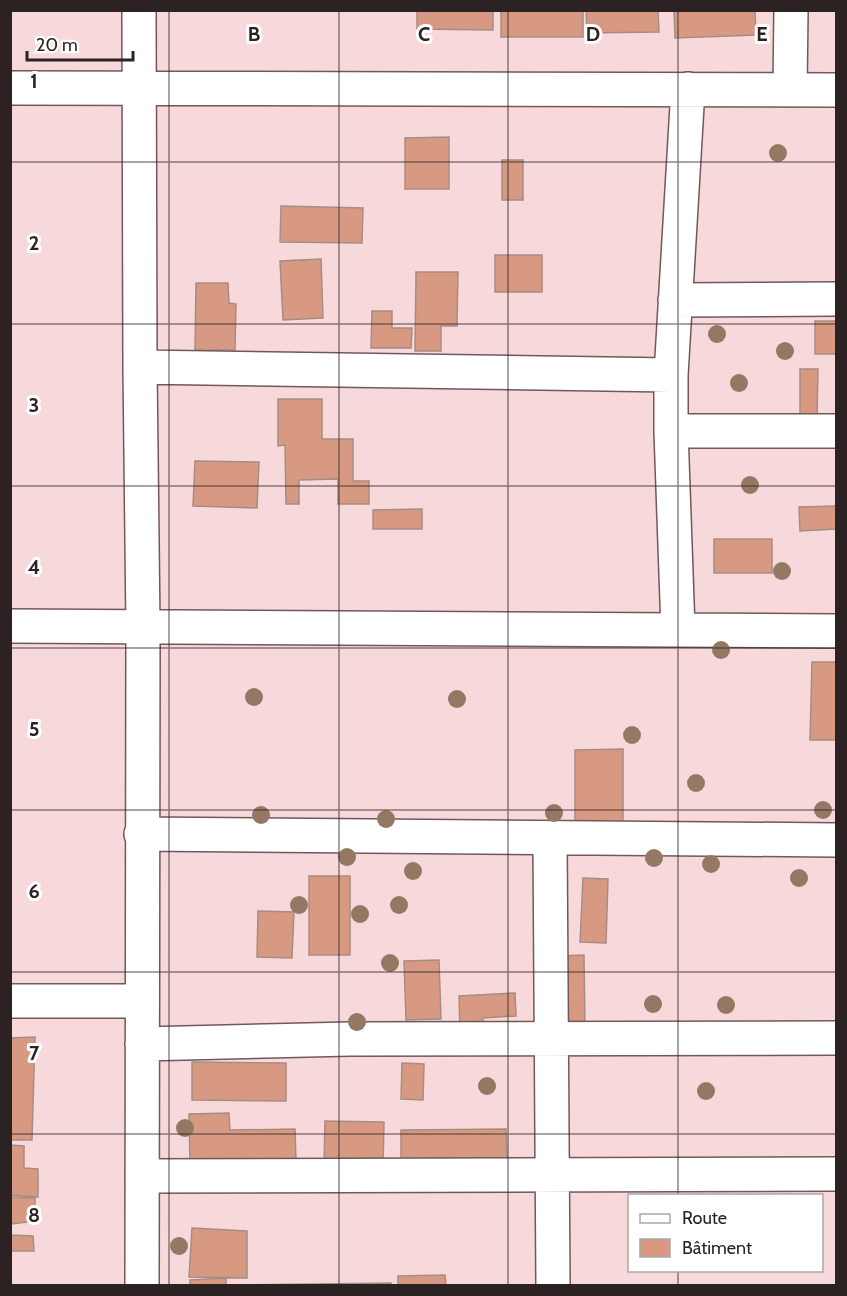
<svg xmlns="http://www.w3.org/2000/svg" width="847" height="1296" font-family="Cabin,sans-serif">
<rect width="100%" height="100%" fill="#f7d9db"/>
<path fill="#d79982" stroke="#a68d84" stroke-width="1.5" d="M417,10H493V30L417,29Z
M501,10H583V37H501Z
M586,10H658L659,32L587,33Z
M674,10H755L756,35L675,38Z
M449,137V189H405V138Z
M502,160H523V200H502Z
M281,206L363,208L362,243L280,242Z
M495,255H542V292H495Z
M321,259L323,318L283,320L280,261Z
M416,272H458L457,326H441V351H415Z
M196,283H228L229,303L236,304L235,350H195Z
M372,311H392V328H412L411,348H371Z
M815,321H836V354H815Z
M800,369H818L817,420H800Z
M278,399H322V439H353V481H369V504H338V479L299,480V504H286L285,445L278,446Z
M195,461L259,462L257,508L193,506Z
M836,506V529L800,531L799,507Z
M422,509V529H373V510Z
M714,539H772V573H714Z
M812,662H836V740H810Z
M623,749V823H575V750Z
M309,876H350V955H309Z
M583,878L608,879L606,943L580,942Z
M258,911L294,912L292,958L257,957Z
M584,955L585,1027L562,1028L560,956Z
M439,960L441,1019L406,1020L404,961Z
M515,993L516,1016L483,1018V1032L460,1033L459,996Z
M35,1037L32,1140H10V1038Z
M192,1062L286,1063V1101L192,1100Z
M402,1063L424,1064L423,1100L401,1099Z
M229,1113L230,1130L295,1129L296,1161L190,1163L189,1114Z
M325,1121L384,1122L383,1167H324Z
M506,1129L507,1164L401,1165V1130Z
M10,1145L24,1146V1168L38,1169V1197L10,1195Z
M10,1197L35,1198V1221L11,1224V1235L33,1236L34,1251H10Z
M192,1228L247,1231V1278L189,1277Z
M445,1275L446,1286H398V1276Z
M226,1278V1285L391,1283V1286H190V1280Z"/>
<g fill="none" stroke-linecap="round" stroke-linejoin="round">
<g stroke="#72585b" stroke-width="36">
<path id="minor" d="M139,10L140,367L143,627L142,1286
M10,88L836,90
M790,90L791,10
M675,300L836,299
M140,367L671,375
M671,431H836
M10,626L836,631
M678,630L671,431V375L688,89
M141,834L836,840
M550,838L553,1286
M10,1001H141
M142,1044L350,1039L836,1038
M142,1176L836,1174"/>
</g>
<use href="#minor" stroke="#fff" stroke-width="33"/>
</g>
<g fill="#957863">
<circle cx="778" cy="153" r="9"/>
<circle cx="717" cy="334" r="9"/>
<circle cx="785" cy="351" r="9"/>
<circle cx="739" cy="383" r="9"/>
<circle cx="750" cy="485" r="9"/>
<circle cx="782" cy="571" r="9"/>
<circle cx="721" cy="650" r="9"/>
<circle cx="254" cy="697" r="9"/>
<circle cx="457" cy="699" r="9"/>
<circle cx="632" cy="735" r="9"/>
<circle cx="696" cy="783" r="9"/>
<circle cx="823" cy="810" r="9"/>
<circle cx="554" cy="813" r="9"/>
<circle cx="261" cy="815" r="9"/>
<circle cx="386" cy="819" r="9"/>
<circle cx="347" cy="857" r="9"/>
<circle cx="654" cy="858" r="9"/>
<circle cx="711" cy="864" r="9"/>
<circle cx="413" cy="871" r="9"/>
<circle cx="799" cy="878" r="9"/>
<circle cx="299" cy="905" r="9"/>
<circle cx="399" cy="905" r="9"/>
<circle cx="360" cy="914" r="9"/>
<circle cx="390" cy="963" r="9"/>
<circle cx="653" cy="1004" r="9"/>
<circle cx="726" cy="1005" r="9"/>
<circle cx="357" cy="1022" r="9"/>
<circle cx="487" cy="1086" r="9"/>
<circle cx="706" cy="1091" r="9"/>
<circle cx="185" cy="1128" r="9"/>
<circle cx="179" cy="1246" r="9"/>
</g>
<path fill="none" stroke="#2d2223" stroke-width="1.5" stroke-opacity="0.55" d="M169,10V1286M339,10V1286M508,10V1286M678,10V1196M10,162H836M10,324H836M10,486H836M10,648H836M10,810H836M10,972H836M10,1134H836M678,1270V1286"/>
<g font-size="20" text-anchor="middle" font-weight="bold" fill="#2d2223" stroke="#fff" stroke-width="6" stroke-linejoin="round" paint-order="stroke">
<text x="254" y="41">B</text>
<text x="424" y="41">C</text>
<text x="593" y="41">D</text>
<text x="762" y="41">E</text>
<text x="34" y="88">1</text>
<text x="34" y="250">2</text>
<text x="34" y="412">3</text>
<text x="34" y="574">4</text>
<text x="34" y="736">5</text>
<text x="34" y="898">6</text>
<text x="34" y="1060">7</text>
<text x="34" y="1222">8</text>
</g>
<rect width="847" height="1296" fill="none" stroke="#2d2223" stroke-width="24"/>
<rect x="628" y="1194" width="195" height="78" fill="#ffffff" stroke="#aba7a7" stroke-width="1.5"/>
<rect x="640" y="1214" width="30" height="9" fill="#ffffff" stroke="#aba7a7" stroke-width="1.5"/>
<text x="682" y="1224" font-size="18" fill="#2d2223">Route</text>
<rect x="640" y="1239" width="30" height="18" fill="#d79982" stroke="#aba7a7" stroke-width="1.5"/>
<text x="682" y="1254" font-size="18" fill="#2d2223">Bâtiment</text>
<path d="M27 51v9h106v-9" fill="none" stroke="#2d2223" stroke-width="3"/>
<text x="36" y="51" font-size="18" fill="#2d2223" stroke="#ffffff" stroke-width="4.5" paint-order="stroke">20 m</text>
</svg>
